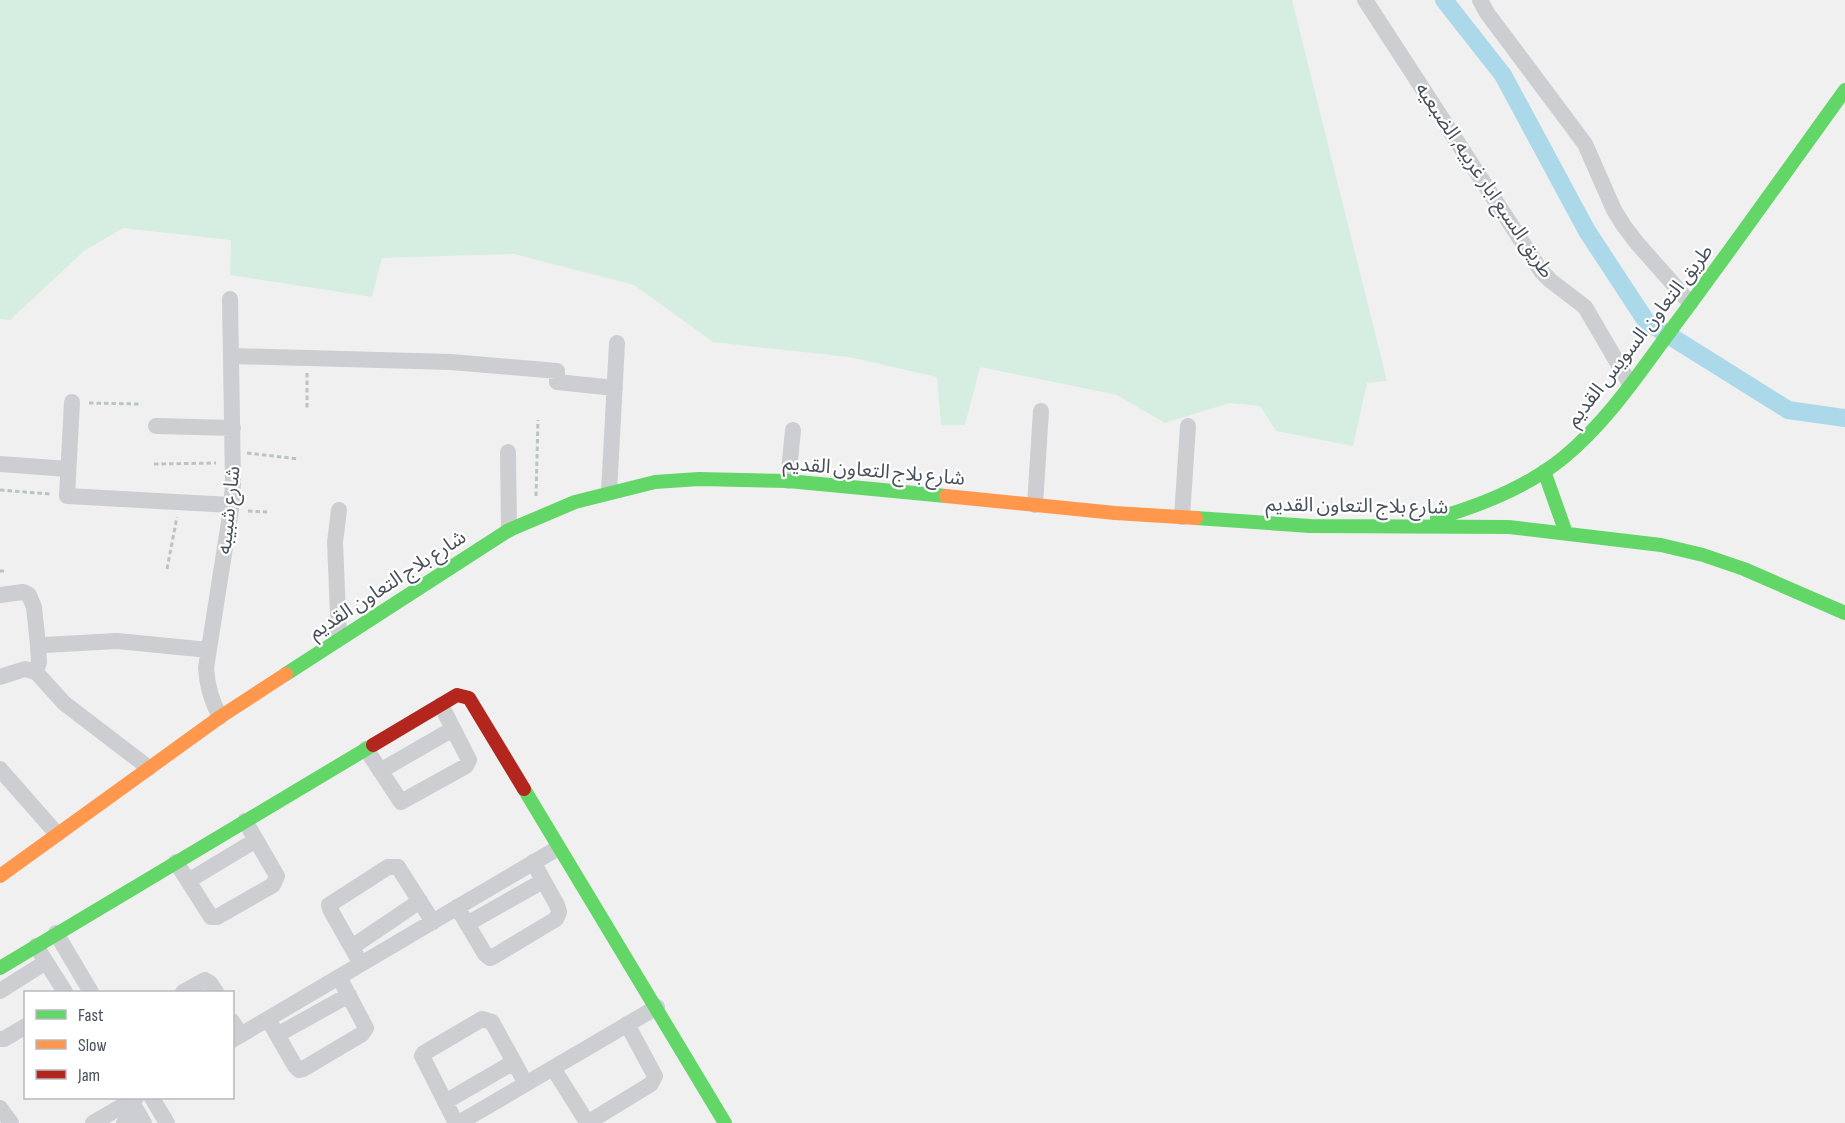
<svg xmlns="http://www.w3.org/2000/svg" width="1845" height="1123" font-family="'Sofia Sans Condensed','Noto Sans Arabic',sans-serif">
<rect width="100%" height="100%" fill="#f1f0f0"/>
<path fill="#d6eee1" d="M0,0H1292L1387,381L1367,383L1353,446L1276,431L1260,406L1230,403L1165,423L1117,395L980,367L965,425H941L937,377L849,357L713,342L634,285L514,254L382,258L372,297L230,275L231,240L123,228L84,251L10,320L0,319Z"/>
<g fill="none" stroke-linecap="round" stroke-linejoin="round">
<path stroke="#acd9ea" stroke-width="18" d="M1444,0L1503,75L1587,231L1646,321L1788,410L1845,418"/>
<path stroke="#bac5c2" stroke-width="3" stroke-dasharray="4.5 3" stroke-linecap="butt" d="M307,373V410
M89,403L140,404
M247,453L299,459
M154,464L216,463
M0,490L50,494
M536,496L538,420
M248,511L267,512
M167,569L177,517
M0,571H4"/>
<path stroke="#ccced1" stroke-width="16" d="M1365,0L1541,271L1551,281L1585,307L1630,384
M1480,0L1487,13L1585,144L1614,210L1624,226L1637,243L1690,303
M232,356L451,362L557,371V382L615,388
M72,402L67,496L231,505
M156,426L233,428
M508,452L509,530
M0,464L68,469
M788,481L793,430
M609,492L617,343
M1035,505L1041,411
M1182,517L1188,426
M0,595L23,592L29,595L34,607L38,645
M339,638L335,542L339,510
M36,672L39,662L38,645H44L117,641L209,650
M0,677L25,669L36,672L64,703L149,768
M220,717C211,700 207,686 206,668L231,509L233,483L230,299
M366,749L401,802L466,766L469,760L441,705
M0,769L57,834
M380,771L453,729
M176,862L211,917H217L273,885L277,876L245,821
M188,881L256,840
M457,907L485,954L490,958L496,955L556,919L559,912L557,905L533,862
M467,924L543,881
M56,933L91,992
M36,946L65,992
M352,947L420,901
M361,964L330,909L329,905L388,867H398L433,922
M0,991L46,962
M183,992L205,980L210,983L216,992
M268,1019L295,1066L299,1070L303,1069L362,1034L366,1028L339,977
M232,1021L241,1035
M277,1035L349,995
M0,1039H4L26,1026
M232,1040L558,848
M553,1068L585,1119L592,1120L651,1084L655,1076L627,1024
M152,1098L167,1123
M131,1101L144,1123
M445,1102L514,1062
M0,1108L11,1123
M93,1123L136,1098
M124,1123L139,1114
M456,1123L422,1056L424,1053L482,1019L492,1022L526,1084
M459,1123L657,1007"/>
<path stroke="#63d668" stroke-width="14" d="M1544,471L1566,533
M1196,518L1310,526L1509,527L1661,545L1703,555L1744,569L1845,613
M1437,518C1482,505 1527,487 1563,458C1608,421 1640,372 1674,326C1732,248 1788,169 1845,90
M286,674L509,530L575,502L655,482L699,479L788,481L946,496
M524,789L725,1123
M0,968L373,745"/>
<path stroke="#ff974d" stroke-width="14" d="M946,496L1115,513L1196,518
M0,876L220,717L286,674"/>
<path stroke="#b3261e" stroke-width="14" d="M373,745L457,695L469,698L524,789"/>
</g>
<g text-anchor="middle" stroke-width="4.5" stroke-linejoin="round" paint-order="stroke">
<g font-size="20" fill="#48515c" stroke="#fff">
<text transform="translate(1485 180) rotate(56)" y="7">طريق السبع ابار غربيه, الضبعيه</text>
<text transform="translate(1639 335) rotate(-52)" y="7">طريق التعاون السويس القديم</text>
<text transform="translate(874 470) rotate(5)" y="7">شارع بلاج التعاون القديم</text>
<text transform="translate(1357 505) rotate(1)" y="7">شارع بلاج التعاون القديم</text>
<text transform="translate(228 510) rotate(-84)" y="7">شارع شبيبه</text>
<text transform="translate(387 584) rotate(-33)" y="7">شارع بلاج التعاون القديم</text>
</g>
</g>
<rect x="24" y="991" width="210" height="108" fill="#ffffff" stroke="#b6b9be" stroke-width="1.5"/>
<rect x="36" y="1010" width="30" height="9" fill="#63d668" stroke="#b6b9be" stroke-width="1.5"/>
<text x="78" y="1021" font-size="18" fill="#48515c">Fast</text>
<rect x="36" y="1040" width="30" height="9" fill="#ff974d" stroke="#b6b9be" stroke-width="1.5"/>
<text x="78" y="1051" font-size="18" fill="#48515c">Slow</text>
<rect x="36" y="1070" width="30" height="9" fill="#b3261e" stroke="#b6b9be" stroke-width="1.5"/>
<text x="78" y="1081" font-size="18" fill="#48515c">Jam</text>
</svg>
